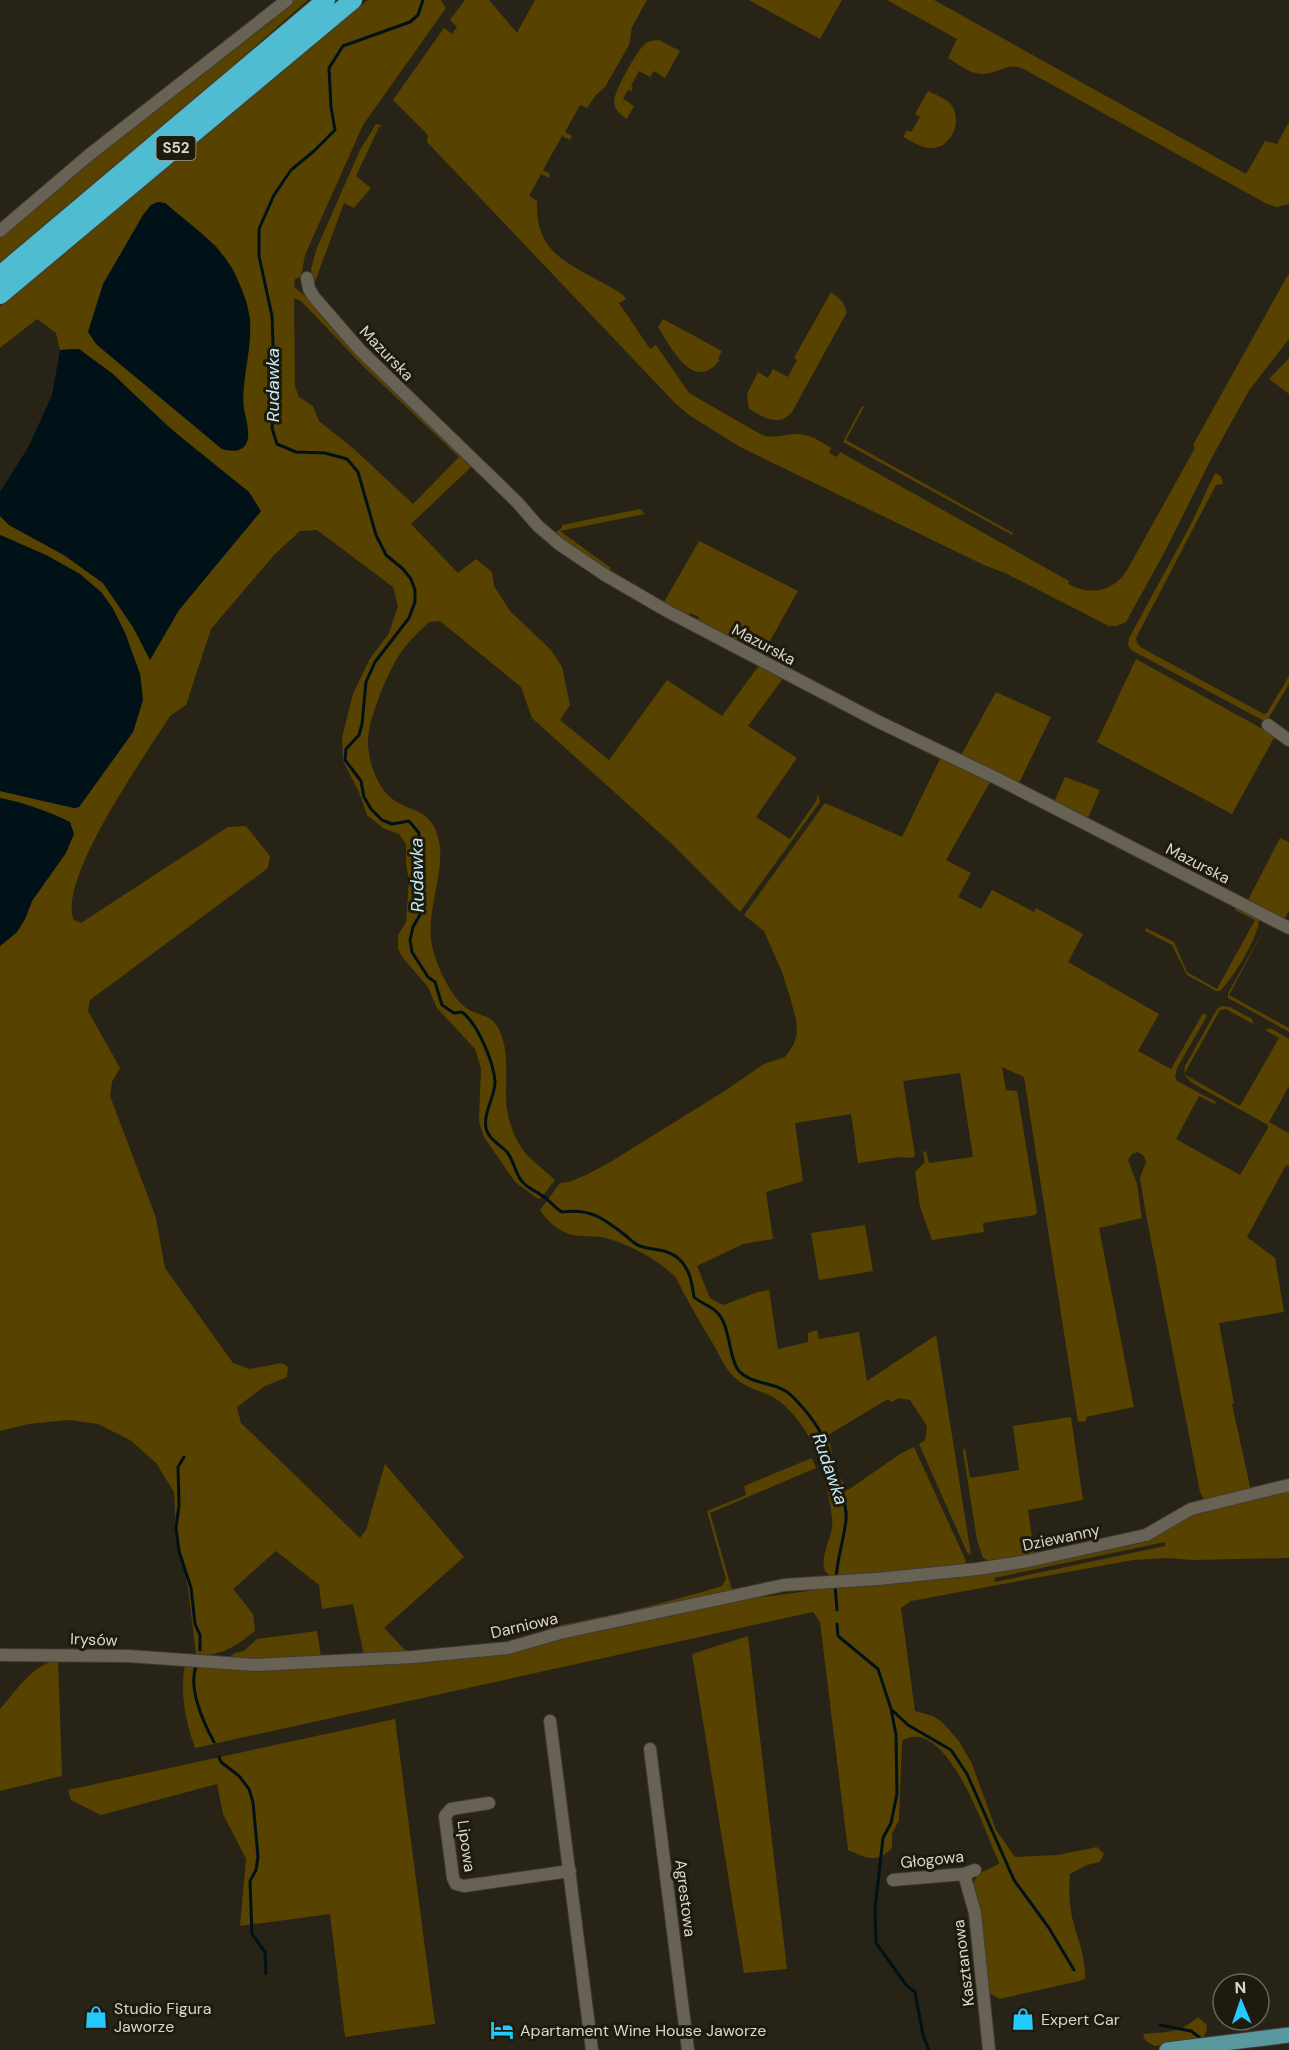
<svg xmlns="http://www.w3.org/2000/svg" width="1289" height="2050" font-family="'DM Sans',sans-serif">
<rect width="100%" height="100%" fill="#282317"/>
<path fill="#584200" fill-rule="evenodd" d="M293,0H308L227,71L0,262V237L87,166L96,155L146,116L148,117L274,19L273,17Z
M368,0H441L446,8L363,125L305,255L301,277L295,279L294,287L314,303L516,509L471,467L411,524L458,573L476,559L492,572L494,586L510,611L551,650L562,667L570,705L560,720L609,760L667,680L722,716L760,664L784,677L748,726L797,758L756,817L790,839L816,801L818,794L820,802L740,912L672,844L532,718L521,687L440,621L429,622C421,630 411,639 404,648C390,666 368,718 368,741C368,761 377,789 395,801C414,813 430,809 438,837C447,867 427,906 431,940C434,961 449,995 466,1008C476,1015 491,1015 497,1026C509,1047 506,1069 506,1092C505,1112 513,1141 528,1156C536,1164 546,1172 555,1180L541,1198L538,1199L515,1182L484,1137L479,1122L481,1068L475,1049L437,1008L428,987L403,958L398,949V935L406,922L409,880L406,864V844L399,834L383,828L367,815L359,792L343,761L342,738L353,694L369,660L389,633L398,606L393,587L317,530L300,531L275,554L211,629L186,705L170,716C147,753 56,881 74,920L81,923L228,827L246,826L270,856L268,868L90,1000L88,1011L120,1068L112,1082L110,1096L156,1218L165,1268L233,1363L250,1369L282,1363L288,1367L287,1377L265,1386L237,1407L241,1423L360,1538L366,1530L385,1464L464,1557L384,1628L407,1652L364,1655L353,1604L322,1609L319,1585L276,1551L233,1589L253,1614L255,1631C237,1645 220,1658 196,1654L188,1588L176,1528L174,1492L156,1463L130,1440L98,1424L69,1420L28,1424L0,1431V946L17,932L25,919L64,819L25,804L0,798V791L74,808L79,807L133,732L143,700L140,674L125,633L112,607L48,556L0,535V516L9,525L64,555L103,583L133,627L150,659L179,610L261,511L112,374L79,349L60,350L56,333L37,319L0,348V307ZM158,202L165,203L216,246L233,270L247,303L250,334L243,387L244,410L248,434L222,449L96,344L143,215L151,205ZM294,298L301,301L364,367L459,457L413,504L354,449L319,421L313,406L299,397L295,386Z
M465,0H489L517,33L535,0H647L632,27L629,45L605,87L595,96L587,108L580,105L565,132L572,136L570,140L562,136L543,170L550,174L549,178L541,174L529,196L537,201C535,251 565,262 603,283C610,287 617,290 623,295L626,299L619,303L650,349L656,345L689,393L762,435C777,440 790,431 805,435C815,437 823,443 831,448L829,453L837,457L840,452L1069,581L1068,584C1090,595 1111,593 1126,572L1195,448L1193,445L1289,273V339L1250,389L1237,412L1210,461L1164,553L1126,622L1116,626H1109L1005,573L984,565L740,447L689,415L675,403L427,142L428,135L393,100L444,28L452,34L457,27L450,20Z
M749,0H842L820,39Z
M887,0H934L1246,174L1265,141L1277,144L1289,122V204L1277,207L1267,204L1022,68C1008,63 998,73 984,74C971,75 958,64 948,58L957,39Z
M659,40L680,51L665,78L654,71L650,77L639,71L631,86L633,88L631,91L628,90L623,99L634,106L627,119C620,115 614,109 614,101C614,92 638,48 646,43C650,41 654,40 659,40Z
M928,91C936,95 948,99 952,106C963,123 950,150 929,148C920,147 911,141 903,137L907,130L911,132L920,117L915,114Z
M376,124L383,126L379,127L356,176L371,188L354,208L344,203L313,287L311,270L316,250L360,150Z
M831,292L842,301L847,312L792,412C778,428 764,417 749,409L747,394L758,372L768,378L773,369L788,377L797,360L794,358Z
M663,319L722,351L718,359L720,360C693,394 671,347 658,327Z
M1289,358V394L1269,379Z
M862,406L864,407L846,440L1013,533L1012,535L843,442Z
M1215,473L1221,476L1223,484L1216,485L1136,638L1137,643L1142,648L1264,714L1267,713L1289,676V684L1268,719L1281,728L1268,723L1131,650L1128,645L1129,638L1190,526Z
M640,509L645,514L560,531L611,568L607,573L554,533L562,528V525Z
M699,541L798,591L762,655L696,623L699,617L690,613L687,618L653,600L655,597L664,602Z
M1136,659L1275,736L1232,814L1097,742Z
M996,692L1051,717L1018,785L960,757Z
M922,747L1006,790L990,782L946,860L971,873L958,897L981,909L992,890L1034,912L1036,908L1083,934L1068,962L1159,1014L1138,1051L1171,1069L1203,1013L1207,1016L1177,1068L1175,1076L1177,1081L1216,1102L1215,1104L1199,1096L1176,1139L1240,1175L1268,1128V1125L1192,1083L1184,1074L1185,1066L1217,1009L1221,1006L1230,1007L1252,1019L1253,1024L1226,1009L1220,1010L1184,1074L1240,1106L1279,1038L1265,1030L1270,1028L1289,1039V1086L1269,1122L1289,1133V1167L1286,1165L1247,1237L1275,1258L1284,1312L1219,1323L1234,1403L1232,1404L1251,1491L1205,1502L1200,1492L1145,1209L1140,1178L1146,1162L1144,1156L1138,1152L1132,1154L1128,1160L1137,1184L1142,1218L1099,1228L1134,1407L1086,1417V1421L1078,1422L1024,1077L1002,1067L1006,1090L1017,1091L1037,1212L1035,1215L983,1223L984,1232L932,1240L920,1207L915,1172L925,1162L923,1152L926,1151L929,1163L973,1157L960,1073L903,1081L915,1155L912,1158L900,1157L858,1163L851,1114L795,1123L803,1181L766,1192L773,1239L743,1244L697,1266L710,1298L723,1305L758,1292L769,1290L778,1349L808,1342V1333L817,1330L819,1339L859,1332L867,1381L936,1335L971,1555L967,1552L919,1444L925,1440L927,1426L910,1400L899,1398L891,1402L888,1399L828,1435L836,1472L848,1490L900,1454L914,1447L966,1561V1566L859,1576L829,1575C816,1566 830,1541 832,1528C834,1512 822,1463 815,1448C805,1428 790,1406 771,1396C758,1390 744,1387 734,1377C724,1367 719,1354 712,1342C699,1321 687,1300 676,1278C662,1262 627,1243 606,1238C598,1236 591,1237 583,1236C564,1236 550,1225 540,1210L560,1183L569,1182L586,1175L612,1161L723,1092L764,1064L785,1057L794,1044L797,1034L796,1019L790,997L782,972L764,931L744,915L825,803L902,837L940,759L919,749Z
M1065,777L1100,790L1088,818L1054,802Z
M1280,838L1289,842V910L1285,919L1279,916L1276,918L1232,894V891L1248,900Z
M1237,905L1259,919C1259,937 1233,978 1220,991H1216L1187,975L1172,945L1145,931L1146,928L1174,942L1187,972L1217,989L1255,920L1235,910Z
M1266,926L1229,995L1289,1028V1032L1228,998V993Z
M865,1225L873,1271L819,1280L811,1233Z
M1071,1417L1083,1500L1028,1510L1035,1557L993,1562L983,1558L977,1540L963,1451L965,1448L970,1478L1019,1470L1013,1426Z
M812,1458L816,1468L710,1513L732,1590L547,1631L545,1628C605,1617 664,1604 722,1586L726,1579L707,1511L746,1495L744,1486Z
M1289,1489V1558L1193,1560L1167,1558L1133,1560L911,1601L901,1608L915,1711L933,1716L942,1722L959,1741L972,1764L996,1830L1015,1857L1058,1855L1097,1847L1104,1854L1100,1862L1087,1865L1070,1874C1069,1889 1069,1903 1072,1917C1077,1938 1086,1957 1085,1979L1079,1981L1000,1999L989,1993L971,1888L978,1874L999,1864L998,1860C985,1832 946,1713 902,1741L899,1820L892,1834V1848C876,1864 867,1858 848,1850L820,1622L813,1612L195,1748C185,1719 180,1694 185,1664L219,1669H245L508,1651L741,1600L1078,1554L1183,1516ZM1165,1542V1546L995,1582L994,1578Z
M317,1631L321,1657L232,1661L231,1656L235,1653L244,1651L257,1639Z
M748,1636L787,1969L744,1973L692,1654Z
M58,1660L62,1776L0,1791V1709C15,1692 34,1663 58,1660Z
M395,1719L435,2024L345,2037L330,1914L240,1926L246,1859L223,1814L217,1784L101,1815L71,1800L68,1790Z
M1198,2017L1206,2024L1207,2030L1203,2039L1154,2046L1145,2040L1143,2034C1167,2032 1180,2033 1198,2017Z"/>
<path fill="#001118" d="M158,202L165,203C189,224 219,243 234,272C241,286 248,303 250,320C252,348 243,375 243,403C244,414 252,433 246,444C241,453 230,451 222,449L96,344L88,332L103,284L143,215L151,205Z
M79,349L113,374L166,425L249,492L261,511L179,610L150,660L133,627L103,583L64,555L9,525L0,516V492L29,446L52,395L60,350Z
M0,535L48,556L80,574L101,592L112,607L125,633L140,674L143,700L133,732L79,807L74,808L0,791Z
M0,798C24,803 48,811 70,822L74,834L66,853L32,901L25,919L17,932L0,946Z"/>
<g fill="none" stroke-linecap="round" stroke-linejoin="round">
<path stroke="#001118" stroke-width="3" d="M423,0L418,15L410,22L343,46L329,68L331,107L335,130L314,151L291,170L274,195L259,229V256L272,316L275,400L272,428L277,444L296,452L325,453L347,459L358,472L376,535L386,555L403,569L411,579L415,590V602L409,618L375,662L366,682L362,724L359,735L346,749L345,760L361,781L364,797L371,809L382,820L392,824L409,821L419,833V872L421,913L413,927L410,940L412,952L428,977L435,982L442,1005L454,1013L462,1012C478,1024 494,1063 495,1082C495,1097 483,1113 486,1128C488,1139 501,1145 507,1152C514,1161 514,1169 519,1177C524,1187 535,1190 544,1197C550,1201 555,1208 562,1212C590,1208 603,1218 625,1235C629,1238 634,1244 640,1246C654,1251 667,1248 679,1259C690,1269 692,1283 694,1297C703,1305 716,1307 722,1319C730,1333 730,1361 739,1371C753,1386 777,1381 792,1396C801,1405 811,1417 818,1428C828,1445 848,1501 846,1520C844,1539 837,1559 836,1579
M184,1457L178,1467L179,1505L176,1528L179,1551L191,1588L195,1624L200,1635V1650
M835,1585L837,1610
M837,1624L838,1636L878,1669L891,1709L896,1735L897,1794L891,1823L883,1838L875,1908L876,1943L907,1986L915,1992L923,2035L929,2050
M196,1666C188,1688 203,1722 214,1742
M892,1710L908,1725L951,1750L967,1774L1014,1880L1049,1928L1074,1970
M219,1757L221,1762L239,1776L249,1789L253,1802L258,1857L256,1870L250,1881L252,1934L265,1952L266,1974
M1160,2025L1191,2031L1199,2037"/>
<g stroke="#413c34" stroke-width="14">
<path id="minor" d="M0,231L89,155L287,0
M307,278L309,289L314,297L360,350L517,502L538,526L559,544L605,575L667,611L877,721L998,779L1289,928
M1268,725L1289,740
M0,1655L128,1656L256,1665L413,1657L508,1648L560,1633L784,1585L877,1579L977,1569L1028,1561L1146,1535L1191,1509L1289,1485
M550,1721L592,2050
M650,1749L688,2050
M489,1803L451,1809L445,1816L453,1878L456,1884L464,1886L570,1871
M964,1874L975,1913L989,2050
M893,1880L964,1874L975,1870"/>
</g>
<g stroke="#413c34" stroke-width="17">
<path id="major" d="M1167,2050L1289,2035"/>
</g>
<g stroke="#413c34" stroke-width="20">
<path id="highway" d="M0,275L326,0
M0,295L353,0"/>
</g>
<use href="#minor" stroke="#686255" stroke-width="12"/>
<use href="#major" stroke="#5a98a0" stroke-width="15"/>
<use href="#highway" stroke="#50bcd2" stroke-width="18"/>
</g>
<defs>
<g id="shop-bare" transform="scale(1.8)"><path d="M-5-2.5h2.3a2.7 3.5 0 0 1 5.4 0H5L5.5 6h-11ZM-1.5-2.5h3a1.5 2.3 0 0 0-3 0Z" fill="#24c9fe" stroke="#1f1a0e" stroke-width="2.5" paint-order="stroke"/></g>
<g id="hotel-bare" transform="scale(1.8)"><path d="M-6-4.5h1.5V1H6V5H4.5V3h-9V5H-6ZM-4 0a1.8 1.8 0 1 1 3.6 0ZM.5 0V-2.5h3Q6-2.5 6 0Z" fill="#24c9fe" stroke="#1f1a0e" stroke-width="2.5" paint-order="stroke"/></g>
</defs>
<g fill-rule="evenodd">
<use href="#shop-bare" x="96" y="2017"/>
<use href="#shop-bare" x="1023" y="2019"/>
<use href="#hotel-bare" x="502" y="2030"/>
</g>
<g text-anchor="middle" stroke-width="6" stroke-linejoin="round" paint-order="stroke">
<rect fill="#1f1a0e" stroke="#a19e94" stroke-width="1.5" x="156.5" y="136" width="39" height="24" rx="4.5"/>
<g font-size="15" font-weight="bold" fill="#d9d6ce">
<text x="176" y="153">S52</text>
</g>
<g font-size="16" fill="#d9d6ce" stroke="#1f1a0e">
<text transform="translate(387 353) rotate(46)" y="6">Mazurska</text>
<text transform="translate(764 644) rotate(28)" y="6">Mazurska</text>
<text transform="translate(1198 863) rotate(27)" y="6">Mazurska</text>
<text transform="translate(1061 1537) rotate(-12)" y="6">Dziewanny</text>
<text transform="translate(524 1625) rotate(-13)" y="6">Darniowa</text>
<text transform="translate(94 1639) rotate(2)" y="6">Irysów</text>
<text transform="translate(467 1846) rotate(82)" y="6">Lipowa</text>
<text transform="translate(932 1859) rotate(-6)" y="6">Głogowa</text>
<text transform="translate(686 1898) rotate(83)" y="6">Agrestowa</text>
<text transform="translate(963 1963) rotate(-97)" y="6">Kasztanowa</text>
</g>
<g font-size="16" fill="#d9d6ce" stroke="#1f1a0e" text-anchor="start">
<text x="114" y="2014">Studio Figura<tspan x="114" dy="18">Jaworze</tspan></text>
<text x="1041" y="2025">Expert Car</text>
<text x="520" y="2036">Apartament Wine House Jaworze</text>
</g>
<g font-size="18" font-style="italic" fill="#c3ebf8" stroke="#1f1a0e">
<text transform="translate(273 385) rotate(-90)" y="6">Rudawka</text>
<text transform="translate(417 875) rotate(-91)" y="6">Rudawka</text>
<text transform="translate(830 1469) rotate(71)" y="6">Rudawka</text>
</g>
</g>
<g transform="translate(1241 2002) rotate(358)"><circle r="28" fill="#1f1a0e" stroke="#69655b" stroke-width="1.5"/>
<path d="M0-4.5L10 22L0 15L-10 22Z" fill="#24c9fe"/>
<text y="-9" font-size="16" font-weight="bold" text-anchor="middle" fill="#d9d6ce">N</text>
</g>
</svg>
